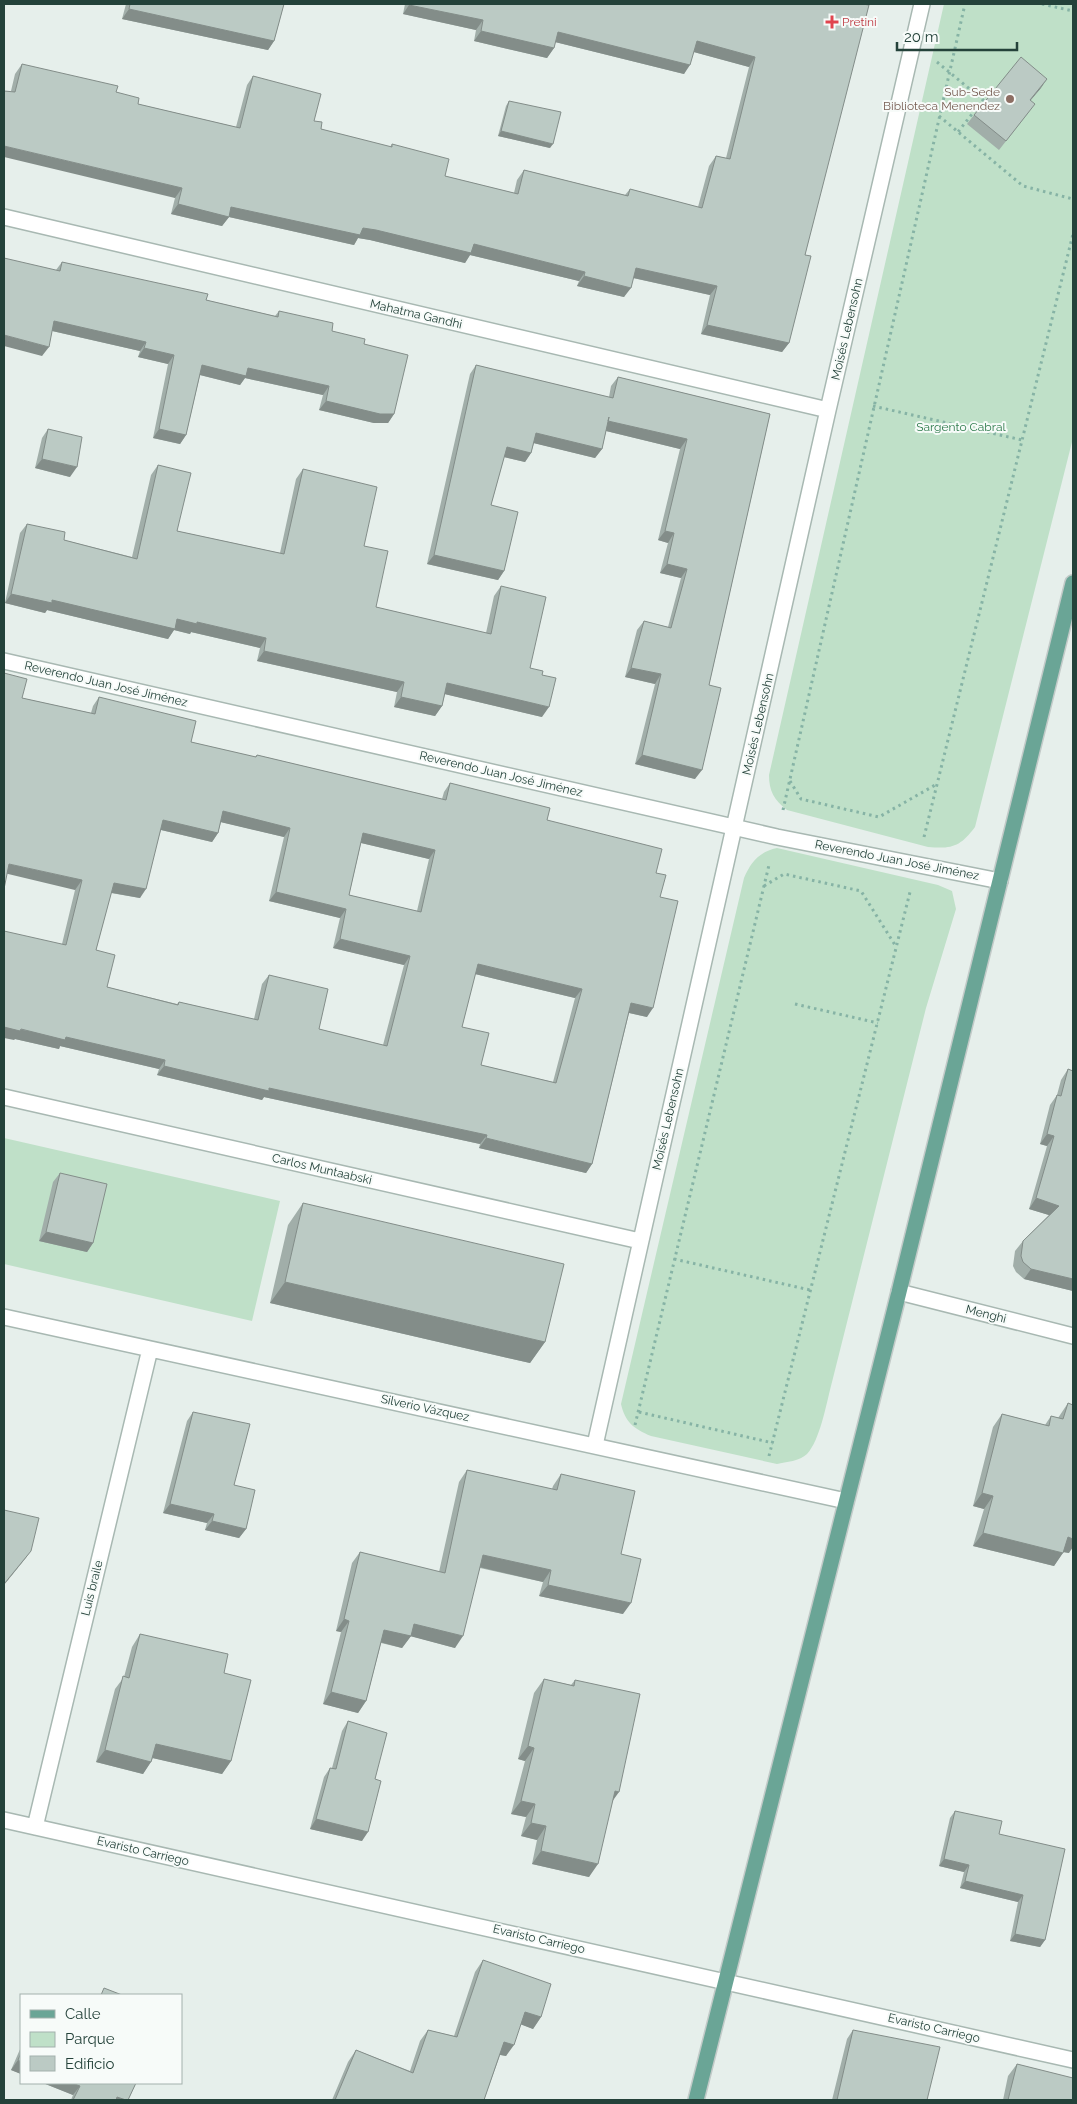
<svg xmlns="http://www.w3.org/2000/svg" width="1077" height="2104" font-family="Raleway,sans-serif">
<rect width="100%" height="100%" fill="#e6efeb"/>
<path fill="#bfe0c8" d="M944,4H1073V438L975,827C960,847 952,849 928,847L787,810C774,800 769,791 769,775Z
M777,848L938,885L952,891L956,909L926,1008L831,1386C826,1405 820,1440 807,1454C800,1461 786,1462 777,1464L651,1436C634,1429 625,1422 621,1404L744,878C751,862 759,852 777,848Z
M4,1138L280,1201L252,1321L4,1264Z"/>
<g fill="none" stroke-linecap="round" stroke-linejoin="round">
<g stroke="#a8b8b2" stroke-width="18">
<path id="street" d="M4,217L828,410
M4,661L777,837L1000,881
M4,1097L640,1241
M899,1292L1073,1336
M4,1317L846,1501
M595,1445L828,410L922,4
M4,1820L1073,2060
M35,1827L150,1349"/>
</g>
<g stroke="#c2cac8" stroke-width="18">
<path id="primary" d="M696,2100L899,1292L1073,583"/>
</g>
<path stroke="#86b3a5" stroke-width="3" stroke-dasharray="2.5 4" stroke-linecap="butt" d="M1042,4L1073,11
M937,62L983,100L958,132
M939,116L1023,186L1073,199
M873,406L1022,440
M790,781L801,799L879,817L937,784
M783,810L965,4
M924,837L1073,234
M764,886L784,874L861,891L895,945
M795,1004L878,1023
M674,1259L810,1290
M639,1412L773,1443
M635,1425L769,865
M769,1456L910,892"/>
<use href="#street" stroke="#fff" stroke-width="15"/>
<use href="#primary" stroke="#6aa596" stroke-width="15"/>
</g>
<path fill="#a1aea9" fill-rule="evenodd" d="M126,4H284L274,41L268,50L122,19Z
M405,4H862L805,255L789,343L782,352L701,334L710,295L633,278L624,297L577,286L579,281L470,255L465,263L370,240L358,238L354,245L229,217L222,226L171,214L175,198L11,91L15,74L22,64L116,92L138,104L236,127L247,85L253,76L314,121L321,129L390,147L392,144L445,176L514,193L517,180L524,170L625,195L630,189L698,207L709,166L716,156L726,158L749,67L694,52L684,74L555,42L554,48L547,58L474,41L476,30L403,14Z
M1041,88L1030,101L1028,113L999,150L967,124L974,115Z
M509,101L550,148L498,136L506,106Z
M62,262L206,300L275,316L279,311L364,344L394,414L388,423H374L319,410L323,395L245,378L240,385L200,375L186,435L180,444L153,438L168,364L138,357L140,351L52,331L42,356L56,270Z
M476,365L609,397L611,386L618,377L770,414L709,685L695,779L635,764L655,684L625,677L637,630L644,621L668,627L681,578L660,573L668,543L658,540L680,449L606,431L602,449L595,458L534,443L531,453L525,462L504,457L491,505L504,571L498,580L427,564L470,374Z
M48,429L70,477L35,468L42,438Z
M158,465L177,531L280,553L296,479L303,469L364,546L376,607L486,633L494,596L501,586L530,668L542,717L445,694L442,706L435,716L394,707L397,692L257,661L260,648L191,632L190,634L174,630L168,639L47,610L45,613L5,603L20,533L27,524L64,540L132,557L151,475Z
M99,697L191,742L255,757L257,755L442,799L444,792L450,783L547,820L656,873L660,897L647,1017L629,1013L592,1164L586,1173L479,1148L480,1144L264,1097L262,1100L157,1075L159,1069L60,1046L59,1049L15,1039L14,1040L62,944L75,890L22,698L91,713L93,706ZM221,822L284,837L269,901L340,918L333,948L404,965L383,1045L319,1029L269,975L262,984L254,1019L179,1002L177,1004L107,987L96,950L111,893L140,898L161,830L212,842L218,833ZM361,843L429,859L417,911L349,895ZM475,974L575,998L553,1082L481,1065L462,1027Z
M1068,1069L1073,1071V1291L1024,1279L1016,1272L1013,1266L1015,1251L1023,1241L1049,1215L1029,1209L1047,1146L1040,1144L1050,1105L1057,1095L1061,1080Z
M60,1173L93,1243L87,1252L39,1241L53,1182Z
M303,1203L545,1342L530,1363L270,1303L288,1225Z
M1068,1403L1069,1553L1063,1552L1054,1566L973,1546L984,1509L973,1506L993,1427L1002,1414L1045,1425L1051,1416L1058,1418Z
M193,1412L246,1529L239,1538L205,1530L207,1523L163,1513L187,1421Z
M467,1470L552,1489L553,1486L561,1474L621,1554L623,1614L539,1596L543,1582L480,1568L455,1648L411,1636L402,1648L381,1643L366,1701L358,1713L323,1704L341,1632L336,1631L352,1563L360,1552L439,1572L459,1482Z
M140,1634L224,1673L231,1761L222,1774L153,1758L143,1774L96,1762L115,1689L124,1677L132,1647Z
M544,1679L571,1685L575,1680L612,1801L589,1877L532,1864L537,1840L521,1836L526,1817L511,1814L525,1761L518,1759L534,1693Z
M348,1721L375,1779L362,1841L310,1829L324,1777L330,1768H332L342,1731Z
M955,1811L999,1834L1045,1940L1040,1947L1010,1941L1018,1902L960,1888L964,1872L939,1866L950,1818Z
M483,1960L541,2017L533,2029L521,2024L506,2056L500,2055L484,2100H332L348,2062L356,2050L410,2071L420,2041L428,2030L454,2036L475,1972Z
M853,2030L927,2100H832L847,2039Z
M21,2047V2074L11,2070Z
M1017,2064L1073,2100H1003L1008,2076Z
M43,2083H136L128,2100H71L73,2095Z"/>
<path fill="#838d89" d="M409,5L483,20L476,30L403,14Z
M129,9L274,41L268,50L122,19Z
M481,31L554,48L547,58L474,41Z
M558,32L690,65L684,74L551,41Z
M697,41L755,57L749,67L690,51Z
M1047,79L1041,88L1023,109L1030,100Z
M501,131L553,144L550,148L498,136Z
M4,146L182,188L175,198L4,157Z
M178,204L231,207L363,228L474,244L585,272L579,281L470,255L465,263L370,240L358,238L354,245L229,217L222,226L171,214Z
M636,268L717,286L710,295L629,277Z
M584,276L631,288L624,297L577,286Z
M54,321L146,342L140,351L48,330Z
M707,325L789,343L782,352L701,334Z
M4,335L49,347L42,356L4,346Z
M144,348L174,355L168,364L138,357Z
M202,365L248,368L329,386L323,395L245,378L240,385L196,374Z
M326,401L394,414L388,423H374L319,410Z
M608,421L687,439L680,449L602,430Z
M159,429L186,435L180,444L153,438Z
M536,433L602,449L595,458L529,442Z
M507,447L531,453L525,462L500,456Z
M42,459L77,467L70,477L35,468Z
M665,531L674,533L668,543L658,540Z
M434,555L504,571L498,580L427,564Z
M667,564L687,569L681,578L660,573Z
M11,594L197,622L266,638L260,648L191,632L190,634L174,630L168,639L47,610L45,613L5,603Z
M264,651L404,682L397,692L257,661Z
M631,668L661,674L655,684L625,677Z
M447,683L549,707L542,717L440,693Z
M401,697L442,706L435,716L394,707Z
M642,755L702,770L695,779L635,764Z
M223,811L290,828L284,837L216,821Z
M163,820L218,833L212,842L157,829Z
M363,833L435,850L429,859L357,842Z
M9,864L82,880L75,890L4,873Z
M114,883L146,889L140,898L107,892Z
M276,892L346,909L340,918L269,901Z
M340,939L410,956L404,965L333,948Z
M478,964L582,989L575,998L471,973Z
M631,1003L653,1008L647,1017L625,1012Z
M4,1027L66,1037L165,1060L159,1069L60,1046L59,1049L15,1039L14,1040L4,1038Z
M164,1066L269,1088L487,1135L480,1144L264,1097L262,1100L157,1075Z
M1047,1134L1054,1136L1047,1146L1040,1144Z
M486,1138L592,1164L586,1173L479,1148Z
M1036,1198L1059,1206L1052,1216L1029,1209Z
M46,1232L93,1243L87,1252L39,1241Z
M1031,1269L1073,1279V1291L1024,1279Z
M285,1282L545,1342L530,1363L270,1303Z
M982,1493L993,1496L984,1509L973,1506Z
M170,1504L214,1514L207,1523L163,1513Z
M212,1521L246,1529L239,1538L205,1530Z
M983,1533L1063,1553L1054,1566L973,1546Z
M1068,1537L1073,1539V1547L1069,1553L1058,1551Z
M31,1551L25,1559L4,1585V1584Z
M483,1555L551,1570L543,1582L475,1566Z
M548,1585L631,1603L623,1614L539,1596Z
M344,1619L349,1621L341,1632L336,1631Z
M414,1624L463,1636L455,1648L406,1635Z
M384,1630L411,1636L402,1648L376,1641Z
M331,1692L366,1701L358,1713L323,1704Z
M156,1744L231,1761L222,1774L148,1757Z
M528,1746L534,1748L525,1761L518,1759Z
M105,1750L151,1762L143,1774L96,1762Z
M615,1791L619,1792L609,1806Z
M521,1801L535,1804L526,1817L511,1814Z
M316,1819L368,1832L362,1841L310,1829Z
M531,1823L546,1826L537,1840L521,1836Z
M541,1851L598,1864L589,1877L532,1864Z
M944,1859L969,1865L964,1872L939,1866Z
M965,1881L1023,1895L1018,1902L960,1888Z
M1015,1934L1045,1940L1040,1947L1010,1941Z
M525,2012L541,2017L533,2029L517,2023Z
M504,2042L514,2045L506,2056L496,2054Z
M18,2060L21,2062V2074L11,2070Z
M43,2083H72L80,2086L73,2095Z
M117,2097L126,2100H114Z"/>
<path fill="#bbcac4" stroke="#838d89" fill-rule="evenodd" d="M130,4H284L274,41L129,9Z
M409,4H862L869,5L805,255L811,256L789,343L707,325L717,286L636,268L631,288L584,276L585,272L474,244L471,253L376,230L363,228L360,235L231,207L229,217L178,204L182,188L4,146V91L15,92L22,64L118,86L116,92L139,98L138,104L240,128L253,76L321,94L314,121L322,122L321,129L392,147V144L449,159L445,176L518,194L524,170L628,196L630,189L702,208L716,156L730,159L755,57L697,41L690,65L558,32L554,48L481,31L483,20L409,5Z
M1021,57L1047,79L1030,100L1035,104L1006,141L974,115Z
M509,101L561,112L553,144L501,131Z
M4,258L60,271L62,262L208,294L206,300L278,317L279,311L333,323L332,331L365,339L364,344L408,355L394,414H380L326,401L329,386L248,368L246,376L202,365L186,435L159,429L174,355L144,348L146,342L54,321L49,347L4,335Z
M476,365L613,398L618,377L770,414L709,685L721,688L702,770L642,755L661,674L631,668L644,621L671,628L687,569L667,564L674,533L665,531L687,439L608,421L609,417L602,449L536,433L531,453L507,447L491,505L518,512L504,571L434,555Z
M48,429L82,437L77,467L42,459Z
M158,465L191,473L177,531L284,554L303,469L377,487L364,546L388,551L376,607L491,634L501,586L546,597L530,668L543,671L542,675L556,678L549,707L447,683L442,706L401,697L404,682L264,651L266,638L197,622V624L177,619L175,629L52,600V603L11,594L27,524L65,532L64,540L137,559Z
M4,673L27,679L22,698L95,714L99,697L196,721L191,742L256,757L257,755L446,800L450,783L550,808L547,820L662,849L656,873L666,875L660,897L678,901L653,1008L631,1003L592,1164L486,1138L487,1135L269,1088V1091L164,1066L165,1060L66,1037L65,1040L21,1029L20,1031L4,1027V931L66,945L82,880L9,864L4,889ZM223,811L290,828L276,892L346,909L340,939L410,956L387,1046L319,1029L328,989L269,975L258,1020L179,1002L178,1005L107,987L115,955L96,950L114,883L146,889L163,820L218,833ZM363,833L435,850L421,912L349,895ZM478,964L582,989L556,1083L481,1065L489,1033L462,1027Z
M1068,1069L1073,1071V1279L1031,1269L1023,1262L1021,1256L1023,1241L1059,1206L1036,1198L1054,1136L1047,1134L1057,1095L1061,1096Z
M60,1173L107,1184L93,1243L46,1232Z
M303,1203L564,1264L545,1342L285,1282Z
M1068,1403L1073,1405V1539L1068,1537L1063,1553L983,1533L993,1496L982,1493L1002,1414L1049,1426L1051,1416L1063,1419Z
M193,1412L250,1424L234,1485L255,1490L246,1529L212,1521L214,1514L170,1504Z
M467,1470L557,1490L561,1474L635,1491L621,1554L641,1559L631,1603L548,1585L551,1570L483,1555L463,1636L414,1624L411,1636L384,1630L366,1701L331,1692L349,1621L344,1619L360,1552L445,1573Z
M4,1510L39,1518L31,1551L4,1584Z
M140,1634L228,1654L224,1673L251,1680L231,1761L156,1744L151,1762L105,1750L123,1676L129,1678Z
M544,1679L574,1686L575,1680L640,1694L619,1792L615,1791L598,1864L541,1851L546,1826L531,1823L535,1804L521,1801L534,1748L528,1746Z
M348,1721L387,1733L375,1779L381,1781L368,1832L316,1819L330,1768L336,1769Z
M955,1811L1002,1821L999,1834L1065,1849L1045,1940L1015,1934L1023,1895L965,1881L969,1865L944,1859Z
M483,1960L551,1984L541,2017L525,2012L514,2045L504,2042L484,2100H335L356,2050L413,2073L428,2030L457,2037Z
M104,1988L122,1995H101Z
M853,2030L940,2047L927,2100H837Z
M21,2053V2062L18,2060Z
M1017,2064L1073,2078V2100H1008Z
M72,2083H136L128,2100H126L117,2097L116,2100H73L80,2086Z"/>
<path fill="#e0444e" stroke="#f7fbf9" stroke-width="2" d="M829.5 14.5h5v5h5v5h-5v5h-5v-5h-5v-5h5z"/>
<circle fill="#8d6e63" stroke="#f7fbf9" stroke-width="2" cx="1010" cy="99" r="5"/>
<g text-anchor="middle" stroke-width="4" stroke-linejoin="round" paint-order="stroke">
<g font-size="12" fill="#be3a42" stroke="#f7fbf9" text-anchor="start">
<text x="842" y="26">Pretini</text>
</g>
<g font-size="12" fill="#785e54" stroke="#f7fbf9" text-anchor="end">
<text x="1000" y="96">Sub-Sede<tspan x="1000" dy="14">Biblioteca Menendez</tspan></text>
</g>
<g font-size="12" fill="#24423a" stroke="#f7fbf9">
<text transform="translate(416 314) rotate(13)" y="4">Mahatma Gandhi</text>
<text transform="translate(847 329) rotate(-77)" y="4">Moisés Lebensohn</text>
<text transform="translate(106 684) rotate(13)" y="4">Reverendo Juan José Jiménez</text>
<text transform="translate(758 724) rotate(-77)" y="4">Moisés Lebensohn</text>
<text transform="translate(501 774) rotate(13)" y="4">Reverendo Juan José Jiménez</text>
<text transform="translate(897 860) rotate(11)" y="4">Reverendo Juan José Jiménez</text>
<text transform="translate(668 1119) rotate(-77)" y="4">Moisés Lebensohn</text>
<text transform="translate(322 1169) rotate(13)" y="4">Carlos Muntaabski</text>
<text transform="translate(986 1314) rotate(14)" y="4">Menghi</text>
<text transform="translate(425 1408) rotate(12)" y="4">Silverio Vázquez</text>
<text transform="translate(92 1588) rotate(-76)" y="4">Luis braile</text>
<text transform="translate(143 1851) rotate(13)" y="4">Evaristo Carriego</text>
<text transform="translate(539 1939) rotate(13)" y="4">Evaristo Carriego</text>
<text transform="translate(934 2028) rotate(13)" y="4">Evaristo Carriego</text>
</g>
<g font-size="12" fill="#2d7a4b" stroke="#f7fbf9">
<text x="961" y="431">Sargento Cabral</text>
</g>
</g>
<rect width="1077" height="2104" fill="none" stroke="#24423a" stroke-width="10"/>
<rect x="20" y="1994" width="162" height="90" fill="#f7fbf9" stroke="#a3b1ad"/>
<rect x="30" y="2010" width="25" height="8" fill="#6aa596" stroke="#a3b1ad"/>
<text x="65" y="2019" font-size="15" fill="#24423a">Calle</text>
<rect x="30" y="2032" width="25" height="15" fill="#bfe0c8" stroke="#a3b1ad"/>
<text x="65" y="2044" font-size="15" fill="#24423a">Parque</text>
<rect x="30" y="2056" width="25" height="15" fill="#bbcac4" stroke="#a3b1ad"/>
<text x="65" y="2069" font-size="15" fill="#24423a">Edificio</text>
<path d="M897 42v8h120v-8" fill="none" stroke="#24423a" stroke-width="2.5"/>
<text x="904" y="42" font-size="15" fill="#24423a" stroke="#f7fbf9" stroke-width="4" paint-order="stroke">20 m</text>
</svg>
